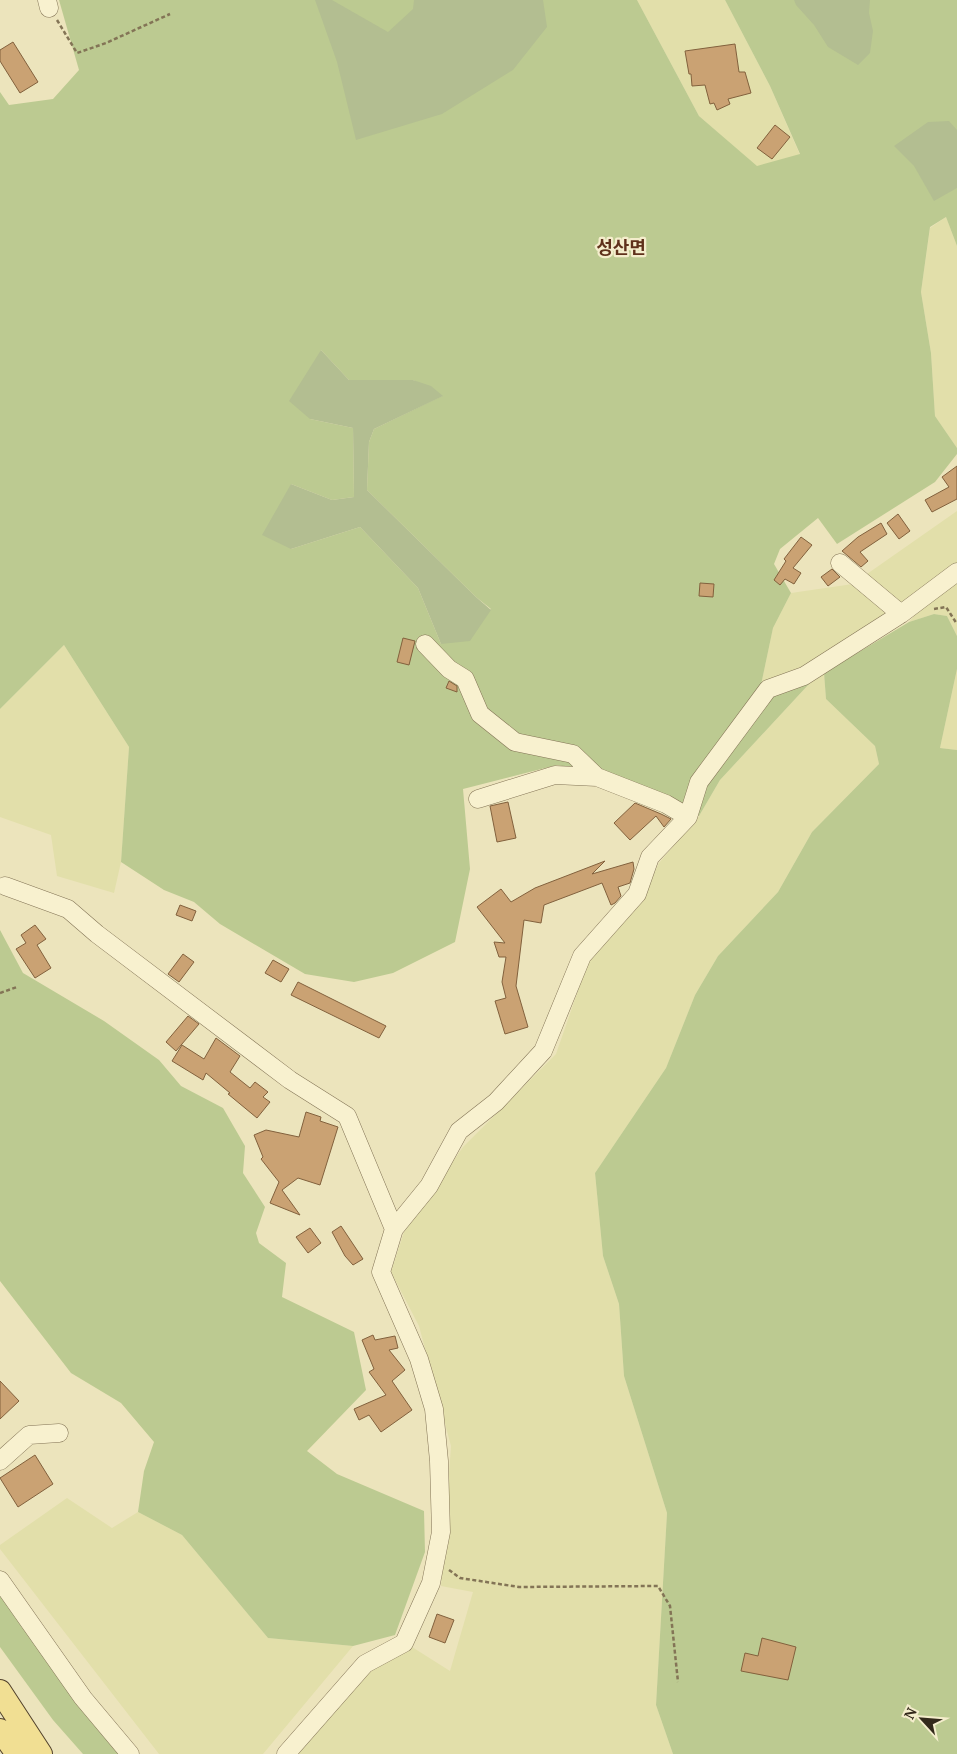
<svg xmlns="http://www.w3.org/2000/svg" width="957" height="1754" font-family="'PT Serif','Noto Sans KR',serif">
<rect width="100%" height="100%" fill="#ece4bc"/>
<path fill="#e2dfaa" d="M637,0H725L770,86L800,155L757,167L699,116Z
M946,217L957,246V448L935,416L931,353L921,292L930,228Z
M957,511V564L903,604L867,574Z
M957,578V636L947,616L934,614L909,622L926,601Z
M853,584L889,614L798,671L761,685L773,628L791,593Z
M64,645L129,747L121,862L114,893L57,876L51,835L0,817V709Z
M957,669V750L940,748Z
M824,673L826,699L875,746L879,764L812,832L778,892L718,956L695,995L666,1068L595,1173L603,1256L619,1304L624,1376L667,1513L656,1705L673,1754H294L364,1674L412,1647L450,1671L473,1592L441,1586L451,1446L419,1326L391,1272L404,1232L463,1147L556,1054L588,962L639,904L659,863L699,816L720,780L809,684Z
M67,1498L112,1528L138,1512L182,1535L268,1638L353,1646L263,1754H159L0,1549V1545Z"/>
<path fill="#bcca91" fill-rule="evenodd" d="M59,0H637L699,116L757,166L800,154L770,86L725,0H957V246L946,217L930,227L921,292L931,353L935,416L957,448V454L935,482L837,544L818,518L780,549L774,564L791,593L773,628L761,685L809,684L720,780L699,816L621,777L557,765L463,789L470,869L455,942L393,973L354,982L305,974L220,924L194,902L164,890L121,862L129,747L64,645L0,709V92L9,105L53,99L79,70ZM321,350L349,380H413L442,396L374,429L369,442L367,490L476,597L491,609L441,644L418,588L360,527L291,549V484L332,500L354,497L353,428L310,419Z
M934,614L947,616L957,636V669L940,748L957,750V1754H673L656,1705L667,1513L624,1376L619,1304L603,1256L595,1173L666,1068L695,995L718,956L778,892L812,832L879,764L875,746L826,699L824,673L909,622Z
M0,930L23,973L104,1021L159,1060L181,1086L223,1108L245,1146L243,1173L265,1207L256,1233L259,1243L286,1263L282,1297L354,1332L366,1390L307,1451L337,1474L424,1511L425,1552L395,1635L353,1646L268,1638L182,1535L138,1512L144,1471L154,1442L121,1403L71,1373L0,1281Z
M0,1593L125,1754H83L53,1720L0,1647Z"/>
<path fill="#b3be91" d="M315,0H332L388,32L413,9L414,0H543L547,27L513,70L442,114L356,140L337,62Z
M794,0H870L869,13L873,31L870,53L858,65L828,47L814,25L796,5Z
M949,121L957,130V188L934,201L914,166L894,146L928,122Z
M321,350L349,380H413L431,386L443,396L374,429L369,442L367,490L476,597L491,610L470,641L441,644L418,588L360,527L291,549L262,535L291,484L332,500L354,497L353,428L310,419L289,401Z"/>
<path fill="#caa273" stroke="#82613d" d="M13,42L38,82L20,93L0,61V50Z
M735,44L739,72H745L751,93L728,99L730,104L717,110L714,103L710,104L705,85L692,86L691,74H689L685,51Z
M775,125L790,137L772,159L757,148Z
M957,466V499L932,512L925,500L949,487L942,477Z
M898,514L910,531L899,539L887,523Z
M881,523L887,534L860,552L868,561L861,567L842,551L858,537Z
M801,537L812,545L793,568L801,573L794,584L785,579L780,585L774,580L786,561L784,559Z
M832,569L840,577L828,586L821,577Z
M700,583L714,584L713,597L699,596Z
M403,638L415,641L409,665L397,662Z
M449,681L457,686V692L446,688Z
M508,802L516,838L497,842L490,806Z
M635,803L661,814L671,819L664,827L656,816L630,840L614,823Z
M605,861L592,874L633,862L634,869L630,883L618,887L621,896L615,903L611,905L602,883L544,905L541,923L524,920L516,986L528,1027L505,1034L495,1001L506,998L502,982L506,957H499L494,942L505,943L477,907L501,889L511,902L535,888Z
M180,905L196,911L192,921L176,915Z
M35,925L46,939L37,945L51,968L35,978L16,949L26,943L21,935Z
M183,954L194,962L179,982L168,974Z
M273,960L289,969L281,982L265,973Z
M298,982L386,1026L379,1038L291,995Z
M188,1016L199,1024L176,1051L166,1042Z
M216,1038L240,1056L230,1072L250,1088L255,1082L268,1092L263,1097L270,1102L257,1118L228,1094L230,1093L206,1073L203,1080L172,1061L182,1045L204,1059Z
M306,1112L321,1117L320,1121L338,1127L320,1185L298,1178L282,1190L300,1215L270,1203L279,1182L261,1159L263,1157L254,1135L266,1130L299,1137Z
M341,1226L363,1259L353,1265L345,1256L332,1232Z
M310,1228L321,1243L308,1253L296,1237Z
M373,1335L375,1340L395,1336L398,1348L389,1350L405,1370L392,1381L412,1410L381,1432L369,1415L359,1420L354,1409L386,1395L369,1372L374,1369L362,1340Z
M0,1381L19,1401L0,1419Z
M35,1455L53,1484L18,1507L0,1478Z
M437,1614L454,1620L445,1643L429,1637Z
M762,1638L796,1647L788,1680L741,1671L745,1653L758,1656Z"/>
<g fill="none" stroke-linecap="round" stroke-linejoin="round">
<g stroke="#837456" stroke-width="19">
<path id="minor" d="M47,0L49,8
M840,563L901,614
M425,644L449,669L465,679L480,714L515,742L573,754L597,777
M478,799L555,775L597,777L666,804L688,817
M5,886L68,909L97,934L290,1080L347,1116L394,1229L381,1272L419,1359L434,1409L439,1461L441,1532L431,1583L404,1643L365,1664L286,1754
M394,1229L429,1186L459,1131L496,1102L543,1051L582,956L637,894L650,857L688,817L699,782L768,689L804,676L901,614L957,572
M0,1461L29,1435L59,1433
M0,1580L83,1698L130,1754"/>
</g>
<g stroke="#51412b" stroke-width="24">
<path id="major" d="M0,1691L41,1754
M0,1730L17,1754"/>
</g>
<path stroke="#837456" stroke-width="2.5" stroke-dasharray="4 2.5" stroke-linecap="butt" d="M57,20L77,53L106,43L170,14
M934,609L946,607L957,624
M0,993L17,987
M449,1570L460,1578L519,1587L658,1586L670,1606L678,1682"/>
<use href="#minor" stroke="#f8f1cf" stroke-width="18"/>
<use href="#major" stroke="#f1df93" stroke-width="22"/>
</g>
<g text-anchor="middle" stroke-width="4.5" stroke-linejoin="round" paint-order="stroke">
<g font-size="18" font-weight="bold" fill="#5f311b" stroke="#f4edcc">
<text x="621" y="254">성산면</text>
</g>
</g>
<g transform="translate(922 1719) rotate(296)" stroke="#f4edcc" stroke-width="4" paint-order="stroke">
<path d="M0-4L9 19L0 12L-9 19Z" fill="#33291b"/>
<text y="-8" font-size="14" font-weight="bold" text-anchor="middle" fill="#33291b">N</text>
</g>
</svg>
